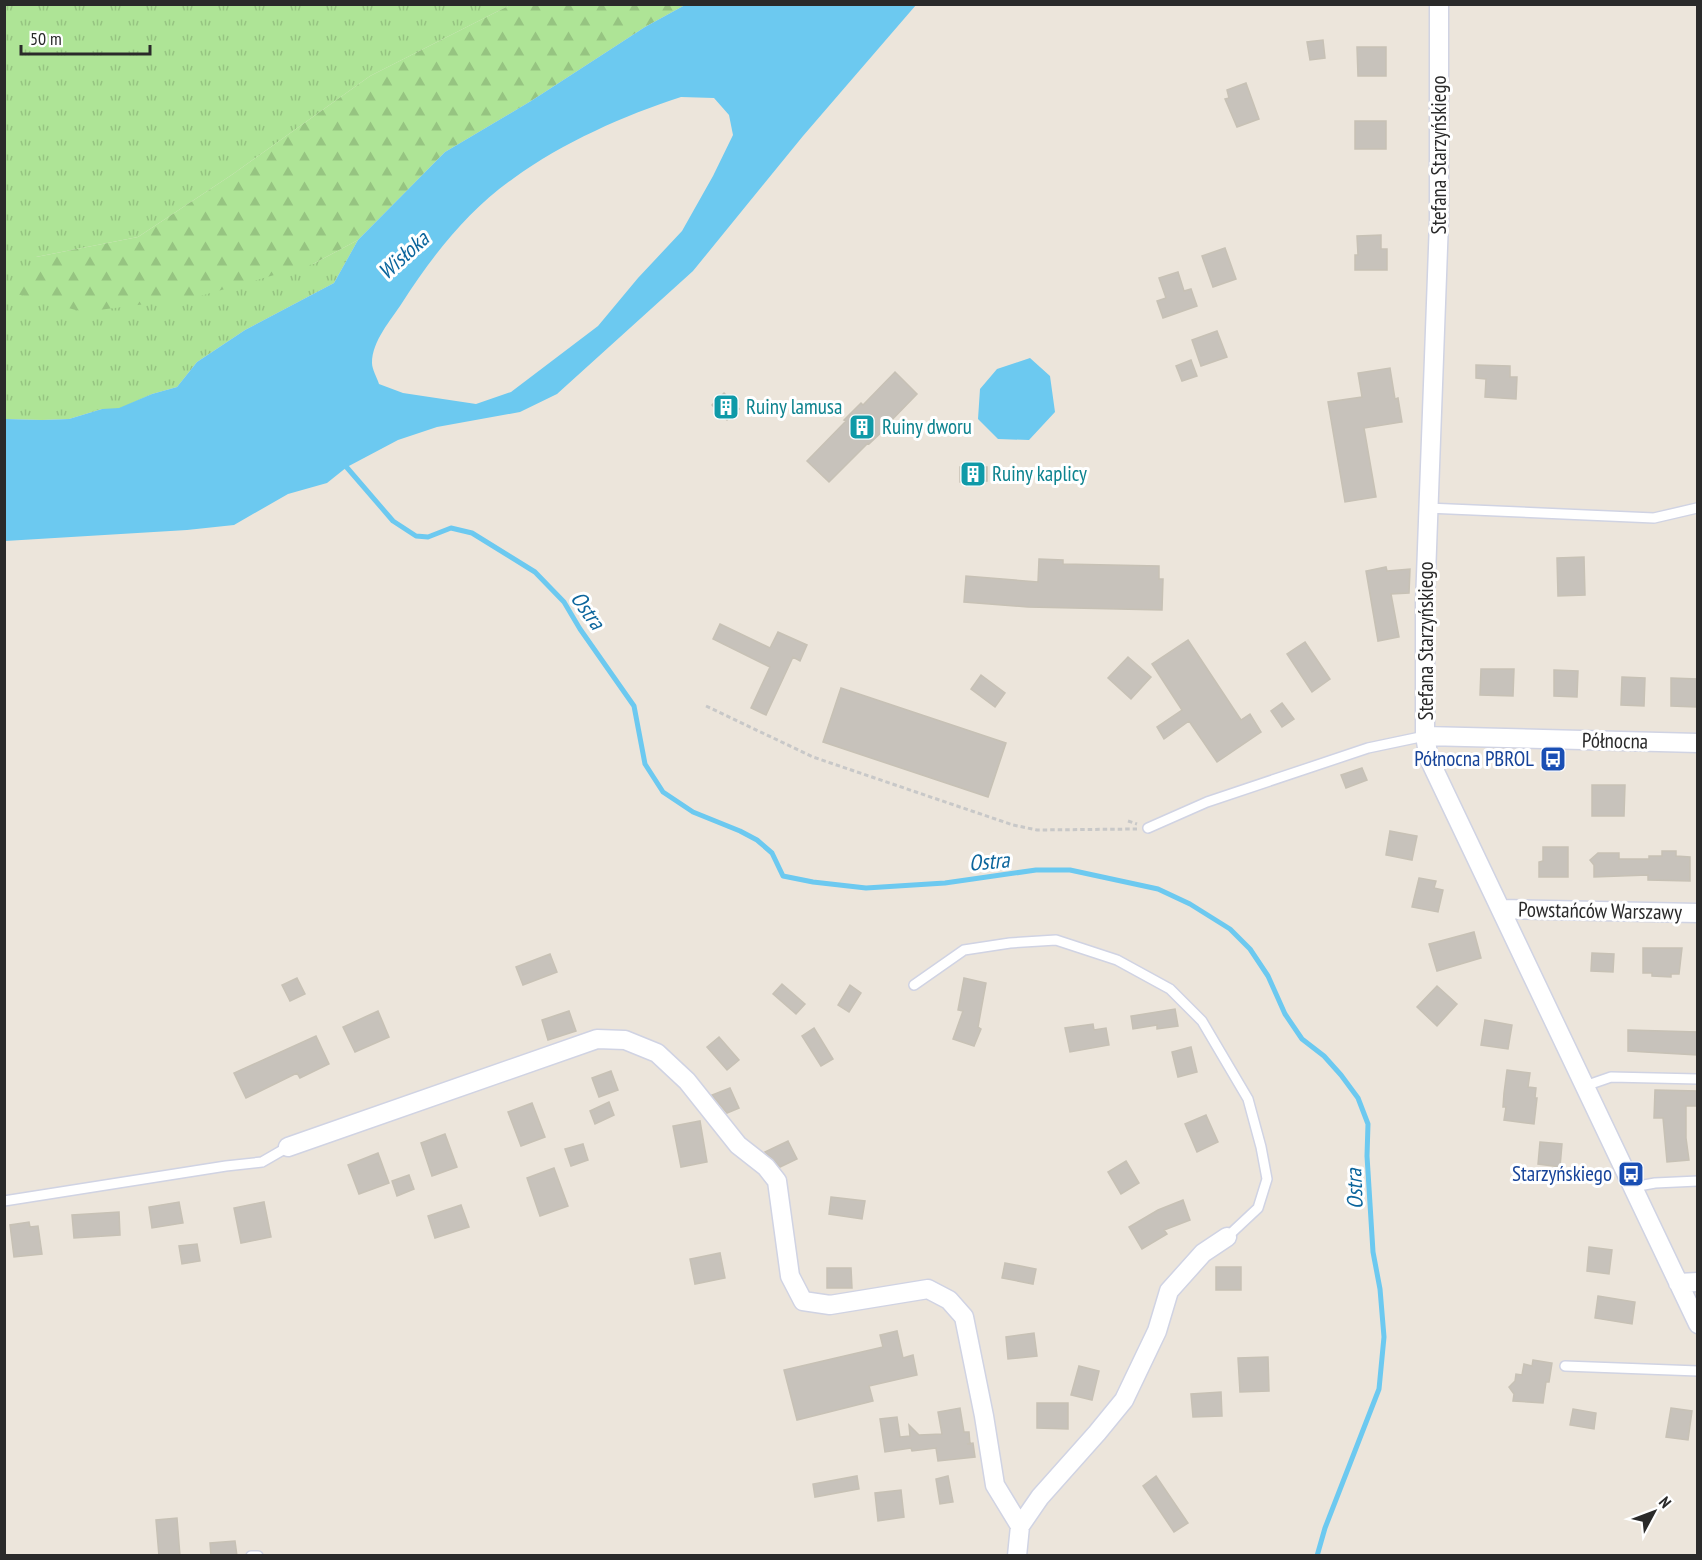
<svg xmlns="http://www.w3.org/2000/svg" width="1702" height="1560" font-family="'PT Sans Narrow',sans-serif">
<defs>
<pattern id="grass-tufts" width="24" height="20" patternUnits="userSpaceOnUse" patternTransform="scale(1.5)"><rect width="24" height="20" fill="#aee496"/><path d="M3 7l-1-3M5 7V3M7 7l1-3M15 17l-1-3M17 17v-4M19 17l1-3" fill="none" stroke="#96c481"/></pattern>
<pattern id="forest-firs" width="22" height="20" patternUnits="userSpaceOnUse" patternTransform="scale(1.5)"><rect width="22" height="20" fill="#aee496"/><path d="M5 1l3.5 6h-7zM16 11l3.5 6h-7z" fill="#96c481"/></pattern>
</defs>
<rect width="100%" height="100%" fill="#ece5db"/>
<path fill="url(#grass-tufts)" d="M5,5H510L370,76L233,174L138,237L36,257L313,264L358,240L334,283L245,330L197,362L177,387L152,394L119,409H102L69,419L42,420L5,419Z"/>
<path fill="url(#forest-firs)" d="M510,5H685L645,27L531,101L445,152L358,240L313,264L193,298L83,312L17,294L36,257L138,237L233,174L370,76Z"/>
<path fill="#6cc9f0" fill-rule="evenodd" d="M685,5H916L803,136L693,271L557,394L520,412L437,427L398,440L347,467L327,483L288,494L234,525L187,530L5,541V419L42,420L69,419L102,409L119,408L152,394L177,387L197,362L245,330L334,283L358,240L445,152L531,101L645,27ZM681,97L714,98L729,115L733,135L713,176L682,231L638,278L598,326L511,392L476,404L403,393L379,384C377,378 372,369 372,363C372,341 391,320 402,303C432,256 468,210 514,178C562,143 625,115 681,97Z
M1030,358L1050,376L1055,412L1029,440L998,439L978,419L980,389L997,369Z"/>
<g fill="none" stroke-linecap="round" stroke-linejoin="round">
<path stroke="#6cc9f0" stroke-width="5" d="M343,463L393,521L416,536L428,537L451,528L472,533L535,572L564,602L580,629L634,706L645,764L663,792L693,812L740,831L757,840L772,853L783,876L813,882L866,888L945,883L1036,870H1070L1158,889L1190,904L1230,929L1250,949L1268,976L1285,1014L1302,1039L1324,1056L1341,1075L1358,1098L1368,1124L1367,1156L1373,1252L1380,1289L1384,1337L1379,1389L1325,1528L1317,1556"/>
</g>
<path fill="#c7c2bb" stroke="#c7c1b5" stroke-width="1.5" d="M1323,40L1325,58L1310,60L1307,42Z
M1357,47H1386V76H1358Z
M1246,83L1259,119L1237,127L1225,99L1229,98L1227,90Z
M1355,121H1386V149H1355Z
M1381,235V249H1387V270H1355V255H1358L1357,236Z
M1225,248L1236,279L1213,287L1202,256Z
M1178,272L1184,291L1191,289L1197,306L1163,318L1157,301L1166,298L1159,278Z
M1217,331L1227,357L1201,366L1192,340Z
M1191,360L1197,376L1182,381L1176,366Z
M1476,365L1510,366V377H1517L1516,399L1485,397L1486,379L1476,378Z
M1390,368L1395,399L1398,398L1402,422L1364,428L1376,497L1345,502L1328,402L1362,397L1358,373Z
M895,372L917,394L885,427L886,428L869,444L868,443L829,482L807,461L846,421L844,420L861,403L863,405Z
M724,393L739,409L727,420L712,405Z
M960,467H987V481L960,482Z
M1584,557L1585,595L1558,596L1557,558Z
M1039,559L1063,560V564L1159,566V579H1163L1162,610L1028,607L964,602L966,576L1038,582Z
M1386,567L1387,571L1410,569L1409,593L1391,594L1399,637L1378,641L1366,571Z
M720,624L770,648L778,632L807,645L800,661L793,657L766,715L751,708L770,667L713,639Z
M1188,640L1241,720L1250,714L1261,732L1217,762L1189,721L1164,739L1157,727L1182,710L1152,664Z
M1305,642L1330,679L1312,692L1287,654Z
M1128,657L1151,677L1131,699L1108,678Z
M1481,669H1514L1513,696L1480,695Z
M1554,670L1578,671L1577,697L1554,696Z
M981,675L1005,693L995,707L971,689Z
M1622,677L1645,678L1644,706L1621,705Z
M1671,678L1698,679L1696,707L1671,706Z
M841,688L1006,743L988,797L823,742Z
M1282,703L1294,719L1282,727L1271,711Z
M1362,768L1367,780L1346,788L1341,775Z
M1592,785H1625L1624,816H1592Z
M1390,831L1417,836L1412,860L1386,855Z
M1543,847H1568V877H1539V862L1543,861Z
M1662,851H1676V856L1690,857V881L1648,880V875L1594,877V865L1590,860L1598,853H1619V859H1649V856H1662Z
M1419,878L1436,881L1434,888L1443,890L1438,912L1412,907Z
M1474,932L1481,958L1437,971L1429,944Z
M1643,948H1682L1679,974H1671V977L1652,976V973H1643Z
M1592,953L1614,954L1613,972L1591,971Z
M550,954L557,972L523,985L516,967Z
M297,978L305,994L290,1001L282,985Z
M964,978L986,983L978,1027L981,1029L974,1046L953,1039L963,1011L958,1010Z
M782,984L805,1004L796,1014L773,994Z
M850,985L861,993L849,1012L838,1005Z
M1437,986L1457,1004L1437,1026L1417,1007Z
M1175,1009L1178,1026L1157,1029V1025L1133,1029L1131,1016Z
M378,1011L389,1037L355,1052L343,1027Z
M569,1011L576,1031L548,1040L542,1020Z
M1485,1020L1512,1025L1508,1049L1481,1045Z
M1093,1024L1094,1030L1106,1028L1109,1045L1070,1052L1065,1028Z
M814,1028L833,1059L821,1066L802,1036Z
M1628,1030L1698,1032L1697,1055L1628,1051Z
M316,1036L329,1064L300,1078L297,1073L246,1098L234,1073Z
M719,1037L739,1060L727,1070L707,1047Z
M1191,1047L1197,1072L1178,1077L1172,1052Z
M1507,1070L1530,1073L1528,1087L1536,1088L1535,1098H1537L1534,1124L1504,1120L1506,1107H1503L1504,1093Z
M611,1071L618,1090L599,1097L592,1078Z
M730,1088L739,1108L727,1113L712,1095Z
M1655,1090L1698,1091V1106H1686V1138L1689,1160L1667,1162L1663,1118H1654Z
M609,1102L614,1115L595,1124L590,1111Z
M532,1103L545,1137L521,1146L508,1112Z
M1206,1115L1218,1142L1197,1152L1185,1124Z
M700,1121L707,1162L681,1167L673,1126Z
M445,1134L457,1167L432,1176L421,1143Z
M788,1141L797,1159L780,1167L765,1152Z
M1540,1142L1562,1144L1560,1167L1538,1164Z
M583,1144L588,1160L571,1166L565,1149Z
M378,1153L389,1183L359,1194L348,1165Z
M1126,1161L1139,1183L1121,1194L1108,1172Z
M554,1168L568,1206L540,1216L527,1178Z
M409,1175L414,1189L397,1196L392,1181Z
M831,1197L865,1201L862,1219L829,1214Z
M1183,1200L1190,1220L1164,1230L1167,1234L1142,1249L1129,1227L1158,1210Z
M179,1202L183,1223L152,1228L149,1207Z
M264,1202L271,1237L241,1243L234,1208Z
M461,1205L469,1227L435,1238L428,1216Z
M119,1212L120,1235L74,1238L72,1215Z
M29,1222L30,1227L38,1226L42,1254L14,1257L10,1225Z
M197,1244L200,1261L182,1264L179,1246Z
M1589,1247L1612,1250L1609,1274L1587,1271Z
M720,1253L725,1278L695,1284L690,1259Z
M1005,1263L1036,1269L1033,1284L1002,1278Z
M1216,1267H1241V1290H1216Z
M827,1268H851L852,1288H827Z
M1598,1296L1635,1302L1632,1324L1595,1318Z
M897,1331L903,1358L913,1355L917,1375L869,1386L873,1401L797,1420L784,1370L883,1347L880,1335Z
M1034,1333L1037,1356L1008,1359L1006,1337Z
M1268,1357L1269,1391L1240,1392L1238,1358Z
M1533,1360L1552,1363L1549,1382H1546L1543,1403L1513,1401L1514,1394L1509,1387L1515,1381L1516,1374L1522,1375L1524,1364L1532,1366Z
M1079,1366L1099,1371L1092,1400L1071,1395Z
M1221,1392L1222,1416L1193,1417L1191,1394Z
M1037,1403H1068V1429L1037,1428Z
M960,1408L964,1432H969L970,1444H967L973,1443L975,1457L938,1461L936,1448L912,1451L911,1448L885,1452L880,1419L897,1417L900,1437L910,1436L909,1425L919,1435L942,1434L938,1412Z
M1671,1408L1692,1411L1688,1440L1666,1437Z
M1573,1409L1596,1413L1594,1429L1570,1425Z
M857,1476L859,1489L815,1497L813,1484Z
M948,1476L953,1502L940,1504L936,1479Z
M1156,1476L1188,1523L1174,1532L1143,1486Z
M901,1490L904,1517L878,1521L875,1493Z
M177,1518L180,1556H159L156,1520Z
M235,1541L237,1556H211L210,1543Z"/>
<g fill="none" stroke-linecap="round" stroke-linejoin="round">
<g stroke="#d0d3e3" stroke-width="12">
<path id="service" d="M1427,508L1654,518L1697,508
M1148,828L1207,802L1368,748L1425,736
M914,985L964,950L1010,943L1056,940L1117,960L1170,989L1202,1021L1248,1099L1261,1147L1267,1179L1258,1208L1227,1237
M1585,1086L1611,1077L1698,1079
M1633,1187L1655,1183L1698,1181
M4,1201L226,1166L262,1162L288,1147
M1565,1366L1698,1371
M251,1556H258"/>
</g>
<g stroke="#d0d3e3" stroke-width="21">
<path id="minor" d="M1439,4V221L1425,603V736L1429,759L1698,1324
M1425,736L1698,743
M1502,909L1698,913
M288,1147L597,1039L625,1040L657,1053L687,1081L738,1145L766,1167L777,1181L790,1276L803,1301L830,1305L928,1289L949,1300L964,1317L984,1416L995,1485L1020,1526L1017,1556
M1678,1283L1698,1282
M1020,1526L1040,1497L1097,1433L1124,1400L1157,1331L1169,1291L1203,1253L1227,1237"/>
</g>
<path stroke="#c8c8c8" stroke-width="3" stroke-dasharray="4.5 3" stroke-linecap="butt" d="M706,706L813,757L1013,825L1037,830L1137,829
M1128,821L1137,824"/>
<use href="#service" stroke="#fff" stroke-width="9"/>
<use href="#minor" stroke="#fff" stroke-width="18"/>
</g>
<defs>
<g id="building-square" transform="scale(1.35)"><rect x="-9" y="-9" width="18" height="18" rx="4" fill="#0f9aa8" stroke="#fff"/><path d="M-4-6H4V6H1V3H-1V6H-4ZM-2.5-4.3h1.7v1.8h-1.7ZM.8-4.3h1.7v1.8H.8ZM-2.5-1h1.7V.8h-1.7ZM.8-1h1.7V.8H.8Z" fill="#fff"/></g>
<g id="bus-square" transform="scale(1.35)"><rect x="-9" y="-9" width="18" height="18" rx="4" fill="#1a4fb4" stroke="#fff"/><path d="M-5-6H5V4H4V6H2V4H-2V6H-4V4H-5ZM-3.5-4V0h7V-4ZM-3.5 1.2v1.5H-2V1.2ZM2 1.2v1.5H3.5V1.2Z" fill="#fff"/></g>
</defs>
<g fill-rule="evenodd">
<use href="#building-square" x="726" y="407"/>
<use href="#building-square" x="862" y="427"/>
<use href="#building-square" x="973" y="474"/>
<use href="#bus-square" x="1553" y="759"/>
<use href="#bus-square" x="1631" y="1174"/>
</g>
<g text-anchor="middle" stroke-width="6" stroke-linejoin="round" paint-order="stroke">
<g font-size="21" fill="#2a2a2a" stroke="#fff">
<text transform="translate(1439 155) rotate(-90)" y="7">Stefana Starzyńskiego</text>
<text transform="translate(1426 641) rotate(-90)" y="7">Stefana Starzyńskiego</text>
<text transform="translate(1615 741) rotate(1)" y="7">Północna</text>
<text transform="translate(1600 911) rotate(1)" y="7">Powstańców Warszawy</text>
</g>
<g font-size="21" fill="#0d838f" stroke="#fff" text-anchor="start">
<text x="746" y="414">Ruiny lamusa</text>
<text x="882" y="434">Ruiny dworu</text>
<text x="992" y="481">Ruiny kaplicy</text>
</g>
<g font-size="21" fill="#164399" stroke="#fff" text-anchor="end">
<text x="1534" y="766">Północna PBROL</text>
<text x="1612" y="1181">Starzyńskiego</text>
</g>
<g font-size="22" font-style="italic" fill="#0b659c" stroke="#fff">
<text transform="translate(403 255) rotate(-42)" y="8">Wisłoka</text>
<text transform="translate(588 610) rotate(54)" y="8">Ostra</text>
<text transform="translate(989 861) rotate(-5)" y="8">Ostra</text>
<text transform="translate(1354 1189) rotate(-92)" y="8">Ostra</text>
</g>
</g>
<rect width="1702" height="1560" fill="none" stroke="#2a2a2a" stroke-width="12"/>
<g transform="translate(1654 1512) rotate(49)" stroke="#ffffff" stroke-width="4.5" paint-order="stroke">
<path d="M0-4.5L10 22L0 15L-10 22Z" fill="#2a2a2a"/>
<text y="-9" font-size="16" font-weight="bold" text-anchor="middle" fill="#2a2a2a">N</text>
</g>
<path d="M21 45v9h129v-9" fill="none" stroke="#2a2a2a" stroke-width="3"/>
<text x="30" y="45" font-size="18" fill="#2a2a2a" stroke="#ffffff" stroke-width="4.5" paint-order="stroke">50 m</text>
</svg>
